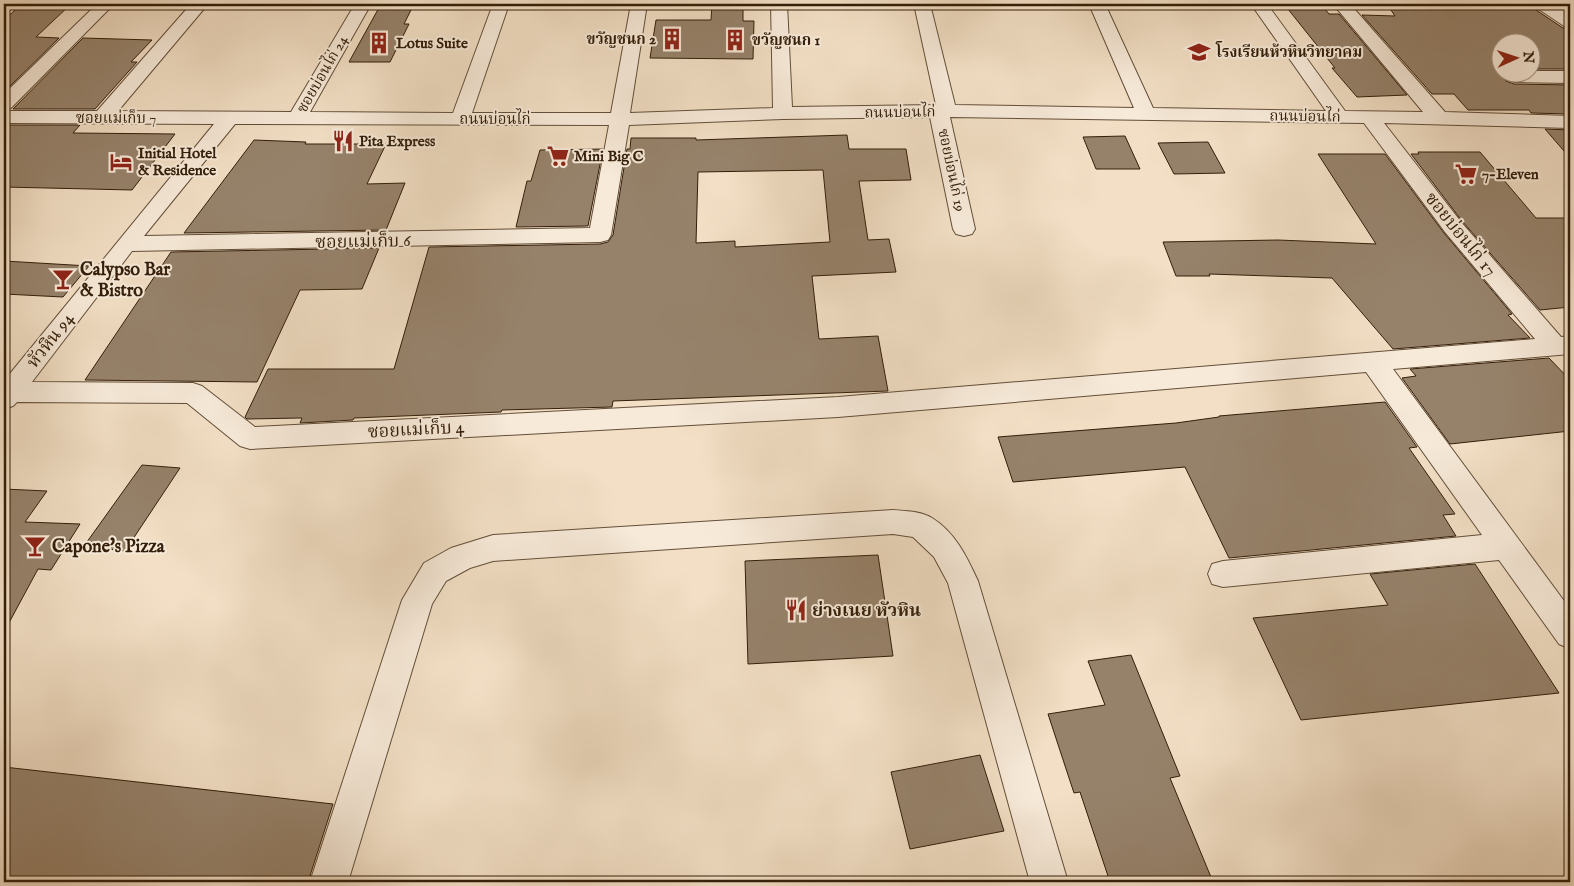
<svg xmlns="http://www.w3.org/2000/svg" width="1574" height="886" font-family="'IM FELL English','Noto Serif Thai',serif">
<rect width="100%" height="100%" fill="#f2dfc5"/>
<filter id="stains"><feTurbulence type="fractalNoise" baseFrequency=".004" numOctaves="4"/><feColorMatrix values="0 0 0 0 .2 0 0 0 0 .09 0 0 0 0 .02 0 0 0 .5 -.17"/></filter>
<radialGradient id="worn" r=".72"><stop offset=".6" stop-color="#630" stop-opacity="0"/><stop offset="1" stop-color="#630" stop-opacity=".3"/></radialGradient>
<path fill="#96826b" stroke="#331e0a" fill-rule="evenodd" d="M22,4H71L36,37L59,38L4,92V20Z
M381,4H414L404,24H409L390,62H349Z
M712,4H743V21H754L753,59L650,58L656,20H711Z
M1284,4H1321L1329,14H1339L1407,95L1357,97L1332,68H1335Z
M1387,4H1533L1536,10L1563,28L1570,29V69H1532V42H1502V72H1506L1504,77L1506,81L1514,84L1570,85V114L1531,113L1529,110H1468L1454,94H1432L1362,15L1395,16Z
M83,38L152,40L131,62H137L95,109H13Z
M4,125H80L73,133L175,134L132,190L4,187Z
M1545,129L1570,130V158Z
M847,135L849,149H906L911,180L859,181L868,240L889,239L896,272L812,276L819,339L878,336L888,391L613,401L612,407L502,410L501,412L354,418L353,420L300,423L302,418L247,419L245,417L268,369H394L429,247L600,244L608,242L613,235L627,149H630L631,138H696V140ZM823,170L830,242L735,247V241L696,243L698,172Z
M1125,136L1140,169H1096L1083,137Z
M254,140L306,142L305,144H386L367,184L405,183L386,230L184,233Z
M1208,142L1225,173L1174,174L1158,143Z
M603,149L588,226L516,227L527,181H531L540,150Z
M1418,152H1480L1536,218H1570V307L1540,310L1462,221L1411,154H1419Z
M1318,154H1385L1444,233L1512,314L1508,315L1530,338L1393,349L1332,278L1209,274L1210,276H1176L1163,242L1278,240L1376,244Z
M379,248L362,289L300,290L257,382L85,380L171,252Z
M4,261L89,266L63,297L4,294Z
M1549,358L1570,380V431L1450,444L1402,378L1416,376L1410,369Z
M1385,402L1417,447L1409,448L1455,514L1443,515L1456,536L1229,558L1185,467L1013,482L998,437L1176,423L1219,417V416Z
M142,465L180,468L125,551L84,546Z
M4,489L47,491L25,522L80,524L51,570L38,569L4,632Z
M878,555L893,656L748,664L745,561Z
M1475,564L1559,693L1301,720L1253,618L1388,605L1370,574Z
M1131,655L1180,776L1170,778L1213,882H1110L1080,792L1074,793L1048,714L1105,705L1088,661Z
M980,755L1004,831L910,849L891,772Z
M4,767L333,804L308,882H4Z"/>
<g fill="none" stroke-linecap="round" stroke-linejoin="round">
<g stroke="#634e39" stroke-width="2">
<path id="minor" d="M97,4H114L11,108L4,110V94Z
M191,4H208L118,111L291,112L355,4H371L310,112L453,113L493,4H509L472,113H611L631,4H647L630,113L773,108L771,4H787L792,107L936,105L914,4H930L955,105L1134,108L1089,4H1105L1153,108L1326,111L1251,4H1267L1345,111L1423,112L1333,4H1350L1445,112L1570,116V128L1384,123L1461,222L1561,337L1570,336V354L1393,369L1570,609V649L1559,644L1499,560L1223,587L1212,584L1208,574L1212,564L1223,561L1482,535L1366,372L838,417L250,449L240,446L187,403L17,402L13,406L4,409V381L214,124L4,123V111H97ZM930,117L953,229L956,234L964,236L972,234L975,229L950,117L1364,123L1445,232L1535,339L838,397L255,427L202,386L193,383L32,382L132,251L600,242L608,240L611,235L629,125L783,119ZM235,124L609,125L590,228L144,236Z
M1535,4H1554L1570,14V27L1564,26L1537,8Z
M1532,71H1570V83L1515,82L1508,80L1506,76L1508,72H1532Z
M893,510C905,511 921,511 932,518C955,532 967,557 978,581L1068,882H1030L948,583L934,557L913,537L893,534L493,561L470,568L446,581L432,604L348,882H310L402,600L424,563L451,548L493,535Z"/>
</g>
<use href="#minor" fill="#f7ead9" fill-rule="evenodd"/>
</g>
<defs>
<g id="building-bare" transform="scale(1.725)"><path d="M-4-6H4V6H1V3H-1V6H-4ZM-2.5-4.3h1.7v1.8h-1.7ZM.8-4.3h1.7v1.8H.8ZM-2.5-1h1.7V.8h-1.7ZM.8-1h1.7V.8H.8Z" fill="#8f2418" stroke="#f7ead9" stroke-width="2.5" paint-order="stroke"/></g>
<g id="school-bare" transform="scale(1.725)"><path d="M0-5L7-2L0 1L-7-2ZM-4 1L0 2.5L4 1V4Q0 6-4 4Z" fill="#8f2418" stroke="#f7ead9" stroke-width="2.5" paint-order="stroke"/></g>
<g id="restaurant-bare" transform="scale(1.725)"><path d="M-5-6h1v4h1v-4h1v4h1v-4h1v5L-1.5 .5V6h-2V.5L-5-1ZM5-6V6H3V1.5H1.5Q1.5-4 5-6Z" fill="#8f2418" stroke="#f7ead9" stroke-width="2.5" paint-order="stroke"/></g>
<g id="supermarket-bare" transform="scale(1.725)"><path d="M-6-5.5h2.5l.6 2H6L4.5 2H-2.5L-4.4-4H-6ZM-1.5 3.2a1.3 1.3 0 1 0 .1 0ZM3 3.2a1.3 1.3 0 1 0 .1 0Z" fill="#8f2418" stroke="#f7ead9" stroke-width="2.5" paint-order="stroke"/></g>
<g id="hotel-bare" transform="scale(1.725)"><path d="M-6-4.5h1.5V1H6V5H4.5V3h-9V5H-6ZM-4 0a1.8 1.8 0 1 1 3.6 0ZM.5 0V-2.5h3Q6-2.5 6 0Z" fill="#8f2418" stroke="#f7ead9" stroke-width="2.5" paint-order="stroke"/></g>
<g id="bar-bare" transform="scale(1.725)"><path d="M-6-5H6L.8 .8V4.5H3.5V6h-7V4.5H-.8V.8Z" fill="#8f2418" stroke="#f7ead9" stroke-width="2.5" paint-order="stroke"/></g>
</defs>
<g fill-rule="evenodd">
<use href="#building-bare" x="672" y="39"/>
<use href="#building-bare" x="735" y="40"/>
<use href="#building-bare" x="379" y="43"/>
<use href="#school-bare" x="1199" y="52"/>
<use href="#restaurant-bare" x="343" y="141"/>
<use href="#supermarket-bare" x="558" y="156"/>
<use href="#hotel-bare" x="121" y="162"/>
<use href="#supermarket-bare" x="1466" y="174"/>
<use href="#bar-bare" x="63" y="279"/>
<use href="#bar-bare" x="35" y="546"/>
<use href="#restaurant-bare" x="796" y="610"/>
</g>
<g text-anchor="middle" stroke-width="4" stroke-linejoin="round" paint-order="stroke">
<g font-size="15" font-weight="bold" fill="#331e0a" stroke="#f7ead9" text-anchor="start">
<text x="656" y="44" text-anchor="end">ขวัญชนก 2</text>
<text x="752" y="45">ขวัญชนก 1</text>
<text x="396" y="48">Lotus Suite</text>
<text x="1216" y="57">โรงเรียนห้วหินวิทยาคม</text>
<text x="359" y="146">Pita Express</text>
<text x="138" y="158">Initial Hotel<tspan x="138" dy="17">&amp; Residence</tspan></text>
<text x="574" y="161">Mini Big C</text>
<text x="1482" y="179">7-Eleven</text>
</g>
<g font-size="15" fill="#331e0a" stroke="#f7ead9">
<text transform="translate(322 74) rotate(-60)" y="5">ซอยบ่อนไก่ 24</text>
<text transform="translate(900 112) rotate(-1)" y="5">ถนนบ่อนไก่</text>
<text transform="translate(1305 116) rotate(1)" y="5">ถนนบ่อนไก่</text>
<text x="116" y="123">ซอยแม่เก็บ 7</text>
<text x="495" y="124">ถนนบ่อนไก่</text>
<text transform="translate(952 170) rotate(78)" y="5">ซอยบ่อนไก่ 19</text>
</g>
<g font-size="18" fill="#331e0a" stroke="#f7ead9">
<text transform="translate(1461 234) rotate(51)" y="6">ซอยบ่อนไก่ 17</text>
<text transform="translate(363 241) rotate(-1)" y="6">ซอยแม่เก็บ 6</text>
<text transform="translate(50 340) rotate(-52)" y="6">หัวหิน 94</text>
<text transform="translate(416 429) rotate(-3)" y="6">ซอยแม่เก็บ 4</text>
</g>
<g font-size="18" font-weight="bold" fill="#331e0a" stroke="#f7ead9" text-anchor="start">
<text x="80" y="275">Calypso Bar<tspan x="80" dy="21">&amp; Bistro</tspan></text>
<text x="52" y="552">Capone's Pizza</text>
<text x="812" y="616">ย่างเนย หัวหิน</text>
</g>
</g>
<rect width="1574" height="886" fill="none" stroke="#f2dfc5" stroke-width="20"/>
<rect x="5" y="5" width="1564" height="876" fill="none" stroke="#331e0a" stroke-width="2.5"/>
<rect x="10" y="10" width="1554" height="866" fill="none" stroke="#331e0a"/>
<g transform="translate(1516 58) rotate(87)"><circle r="24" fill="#f7ead9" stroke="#a99886"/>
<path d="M0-4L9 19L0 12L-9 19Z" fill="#8f2418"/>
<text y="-8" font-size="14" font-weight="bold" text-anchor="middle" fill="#331e0a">N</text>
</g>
<rect width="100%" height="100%" filter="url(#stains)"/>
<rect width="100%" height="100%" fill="url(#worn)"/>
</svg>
